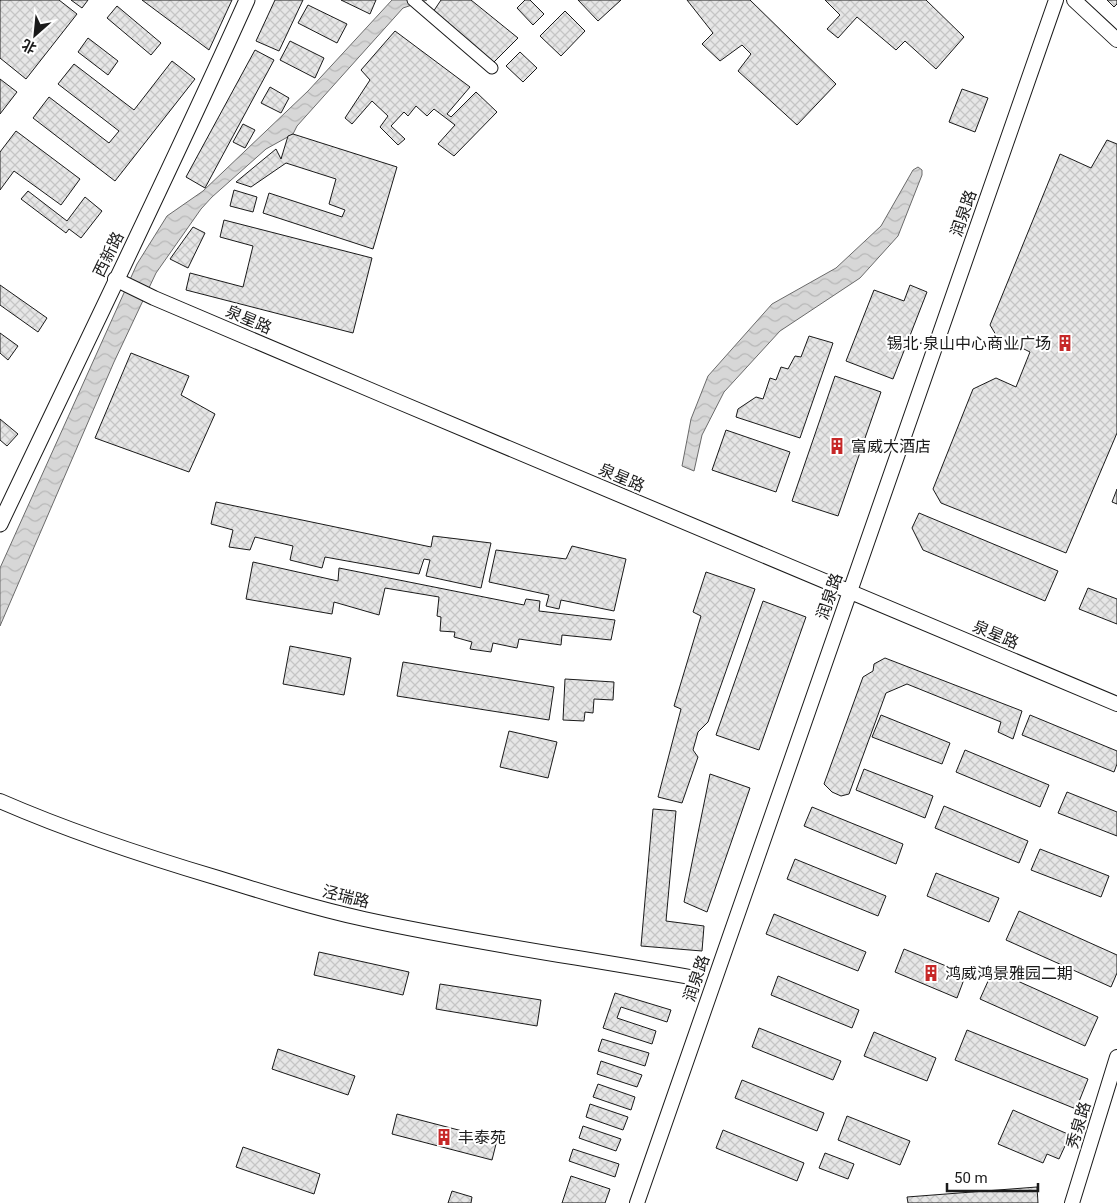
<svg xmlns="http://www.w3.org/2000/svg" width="1117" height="1203" font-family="Roboto,'Noto Sans SC',sans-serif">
<defs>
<pattern id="water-waves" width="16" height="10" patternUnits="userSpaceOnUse" patternTransform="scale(1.25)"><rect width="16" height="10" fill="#d7d7d7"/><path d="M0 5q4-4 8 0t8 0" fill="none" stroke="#b8b8b8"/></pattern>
<pattern id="building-cross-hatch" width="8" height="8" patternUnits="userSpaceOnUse" patternTransform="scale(1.25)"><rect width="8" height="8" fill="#e6e6e6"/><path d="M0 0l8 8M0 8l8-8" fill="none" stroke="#c5c5c5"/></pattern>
</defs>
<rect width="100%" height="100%" fill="#fff"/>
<path fill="url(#water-waves)" stroke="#6a6a6a" d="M392,0H427L403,8L297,126L293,134L266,149L212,197L201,209L156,273L114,362L0,626V568L137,264L167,216L203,191L308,91Z
M918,167L922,170V175L898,236L860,278L780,331L724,392L702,435L694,471L682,466L691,419L708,376L772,304L836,268L881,226L913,170Z"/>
<path fill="url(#building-cross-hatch)" stroke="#1a1a1a" d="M0,0H59L77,14L26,79L0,58Z
M71,0H88L82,8Z
M142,0H232L209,50Z
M275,0H303L279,51L256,41Z
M341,0H376L370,14Z
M441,0H471L518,38L493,63L433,12Z
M525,0H530L544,14L533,25L517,8Z
M578,0H621L598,21Z
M687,0H750L836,84L797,125L738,71L751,54L742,45L720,61L702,44L713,33Z
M825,0H926L964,37L936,69L905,41L896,50L857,17L838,38L827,29L840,15Z
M1107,0H1117V4L1114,7Z
M308,5L347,24L337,43L298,23Z
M117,6L161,43L151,55L107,18Z
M565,11L585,31L561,56L540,36Z
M395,31L470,87L447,114L451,117L476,92L497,112L454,156L438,144L455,125L434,109L427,116L416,106L408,116L404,112L391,126L405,139L398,145L380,127L388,116L372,101L352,124L345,118L370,80L361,70Z
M88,38L118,61L108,75L78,52Z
M290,41L324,58L315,78L280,60Z
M255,50L274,60L205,188L186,177Z
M520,52L537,68L523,82L506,66Z
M172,61L195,79L115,181L33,118L49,97L109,143L119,131L58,84L74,64L134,110Z
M0,79L17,92L0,114Z
M270,87L289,98L281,113L261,103Z
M962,89L988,98L975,132L949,122Z
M243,124L255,130L245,148L233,142Z
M16,131L80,179L61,205L14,171L0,190V152Z
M293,134L397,167L373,249L263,213L269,193L342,217L345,210L329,204L336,179L286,163L251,187L236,182L276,149L281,159L288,136Z
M1107,140L1117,144V433L1066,553L941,503L933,489L973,389L996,378L1016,387L1030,352L996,335L990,325L1060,154L1091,168Z
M234,190L257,197L253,212L230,206Z
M28,191L67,221L85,197L102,211L81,238L69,229L66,233L21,199Z
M224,220L372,258L353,333L186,290L190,273L243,287L253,246L220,237Z
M193,227L205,233L188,268L170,259Z
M0,285L47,318L38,332L0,305Z
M910,285L927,292L893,379L846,361L874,290L904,301Z
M0,333L18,346L8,360L0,353Z
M809,336L833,343L800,438L736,417L738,409L756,397L763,399L770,378L776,380L781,367L788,369L795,356L801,357Z
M131,353L189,376L181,395L215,414L189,472L95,438Z
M835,376L881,392L838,516L792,501Z
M0,419L18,434L7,446L0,440Z
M726,430L790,452L776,492L712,470Z
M1117,489V504L1112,502Z
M216,502L431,547L433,536L491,543L481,588L426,576L430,560L424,559L419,574L325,557L322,568L290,560L293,546L255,537L250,550L229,547L233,530L211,524Z
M919,513L1058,571L1045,601L923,550L912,528Z
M572,546L626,559L614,611L561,600L559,609L546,606L549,595L489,582L496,550L566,559Z
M253,562L338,581L339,568L524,605L526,599L540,601L539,611L615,620L611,640L562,635L561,645L519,639L517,648L493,643L491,652L470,649L472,642L454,637L455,632L440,631L441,617L437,616L439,597L385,588L379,615L334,602L332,614L246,599Z
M706,572L755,589L708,722L698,732L693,750L698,757L682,803L658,797L681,709L674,706L701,616L693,612Z
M1088,588L1117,599V624L1079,609Z
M763,601L806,617L759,750L716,735Z
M290,646L351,658L344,695L283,684Z
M885,658L1022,711L1013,739L998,732L1001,722L907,684L886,693L849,794L841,796L832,792L824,784L863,677L873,671L874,664Z
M403,662L554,687L549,720L397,696Z
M565,679L614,682L613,700L594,699L593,713L585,712L584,721L563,720Z
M881,715L950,743L942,764L872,737Z
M1030,715L1117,751V764L1114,772L1022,735Z
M509,731L557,742L548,778L500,767Z
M965,750L1049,785L1040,807L956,772Z
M864,769L933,796L925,818L856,790Z
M710,774L750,788L707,912L684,902Z
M1067,792L1117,812V836L1058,813Z
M944,806L1028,841L1019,863L935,828Z
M812,807L903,844L896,864L804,826Z
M653,809L676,811L666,921L704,926L702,951L641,946Z
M1040,849L1109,876L1101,897L1031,870Z
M795,859L886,896L878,916L787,879Z
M936,873L999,898L989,922L927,896Z
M1019,911L1117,955V973L1111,987L1006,940Z
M774,914L866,952L858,971L766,934Z
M904,949L966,974L957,998L895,972Z
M319,952L409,972L403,995L314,975Z
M993,970L1098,1017L1085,1046L980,999Z
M778,976L859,1010L852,1028L771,995Z
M440,984L541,1000L537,1026L436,1009Z
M615,993L671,1010L667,1022L621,1007L617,1018L656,1031L652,1044L603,1028Z
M759,1028L841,1061L833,1080L752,1047Z
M967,1030L1088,1079L1076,1109L955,1060Z
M874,1032L936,1058L927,1081L864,1056Z
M602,1039L649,1053L645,1066L598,1051Z
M278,1049L355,1076L348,1095L272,1069Z
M601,1061L642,1075L637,1087L597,1074Z
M742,1080L824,1113L817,1131L735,1098Z
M598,1084L635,1097L631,1110L593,1097Z
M590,1104L628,1117L623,1130L586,1117Z
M1013,1110L1070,1135L1059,1159L1047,1154L1043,1163L998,1144Z
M397,1114L497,1140L492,1160L392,1134Z
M847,1116L910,1141L900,1165L838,1140Z
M583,1126L621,1139L616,1151L579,1138Z
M723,1130L804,1163L797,1181L716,1148Z
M243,1147L320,1174L314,1194L236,1167Z
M573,1149L619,1164L615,1177L569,1161Z
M825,1153L854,1164L848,1179L819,1168Z
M571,1176L610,1189L605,1203H562Z
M1037,1187L1038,1203H908L907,1197Z
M452,1191L472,1197L471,1203H448Z"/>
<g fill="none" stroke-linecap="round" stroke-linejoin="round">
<g stroke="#1a1a1a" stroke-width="13">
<path id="minor" d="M413,0L492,68"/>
</g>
<g stroke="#1a1a1a" stroke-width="16">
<path id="tertiary" d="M1074,0L1117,40
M115,279L154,298L387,397L1117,704
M0,801C71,832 144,856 218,878C266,893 314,908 364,919C473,943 585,958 695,978
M637,1203L1056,0
M1072,1203L1117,1057"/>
</g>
<g stroke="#1a1a1a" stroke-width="17">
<path id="secondary" d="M0,524C83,349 168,176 247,0"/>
</g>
<use href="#minor" stroke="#fff" stroke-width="11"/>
<use href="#tertiary" stroke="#fff" stroke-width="14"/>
<use href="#secondary" stroke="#fff" stroke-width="15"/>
</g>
<defs>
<g id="building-bare" transform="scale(1.35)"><path d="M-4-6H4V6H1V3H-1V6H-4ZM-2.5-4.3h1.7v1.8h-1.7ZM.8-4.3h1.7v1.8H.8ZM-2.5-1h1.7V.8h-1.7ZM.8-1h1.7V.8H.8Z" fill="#c62828" stroke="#fff" stroke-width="2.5" paint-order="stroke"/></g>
</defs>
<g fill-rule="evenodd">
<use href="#building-bare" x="1065" y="343"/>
<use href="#building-bare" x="837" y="446"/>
<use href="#building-bare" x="931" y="973"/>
<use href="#building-bare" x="444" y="1137"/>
</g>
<g text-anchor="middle" stroke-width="4" stroke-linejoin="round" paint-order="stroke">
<g font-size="16" fill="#1a1a1a" stroke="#fff">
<text transform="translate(963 213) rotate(-71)" y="6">润泉路</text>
<text transform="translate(108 254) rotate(-64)" y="6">西新路</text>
<text transform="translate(249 319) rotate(23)" y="6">泉星路</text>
<text transform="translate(622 477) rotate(23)" y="6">泉星路</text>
<text transform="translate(829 596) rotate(-71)" y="6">润泉路</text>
<text transform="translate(996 634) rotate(23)" y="6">泉星路</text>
<text transform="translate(346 896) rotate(14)" y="6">泾瑞路</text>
<text transform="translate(696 978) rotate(-71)" y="6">润泉路</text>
<text transform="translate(1078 1125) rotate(-73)" y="6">秀泉路</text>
</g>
<g font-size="16" fill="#1a1a1a" stroke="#fff" text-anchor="start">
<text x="1051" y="349" text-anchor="end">锡北·泉山中心商业广场</text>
<text x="851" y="452">富威大酒店</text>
<text x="945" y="979">鸿威鸿景雅园二期</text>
<text x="458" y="1143">丰泰苑</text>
</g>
</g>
<g transform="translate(35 35) rotate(207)" stroke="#ffffff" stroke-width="4" paint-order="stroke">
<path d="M0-4L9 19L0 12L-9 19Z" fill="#1a1a1a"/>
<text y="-8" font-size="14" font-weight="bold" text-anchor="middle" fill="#1a1a1a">北</text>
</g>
<path d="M947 1183v8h91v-8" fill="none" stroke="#1a1a1a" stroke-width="2.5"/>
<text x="954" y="1183" font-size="15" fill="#1a1a1a" stroke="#ffffff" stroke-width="4" paint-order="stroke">50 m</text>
</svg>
